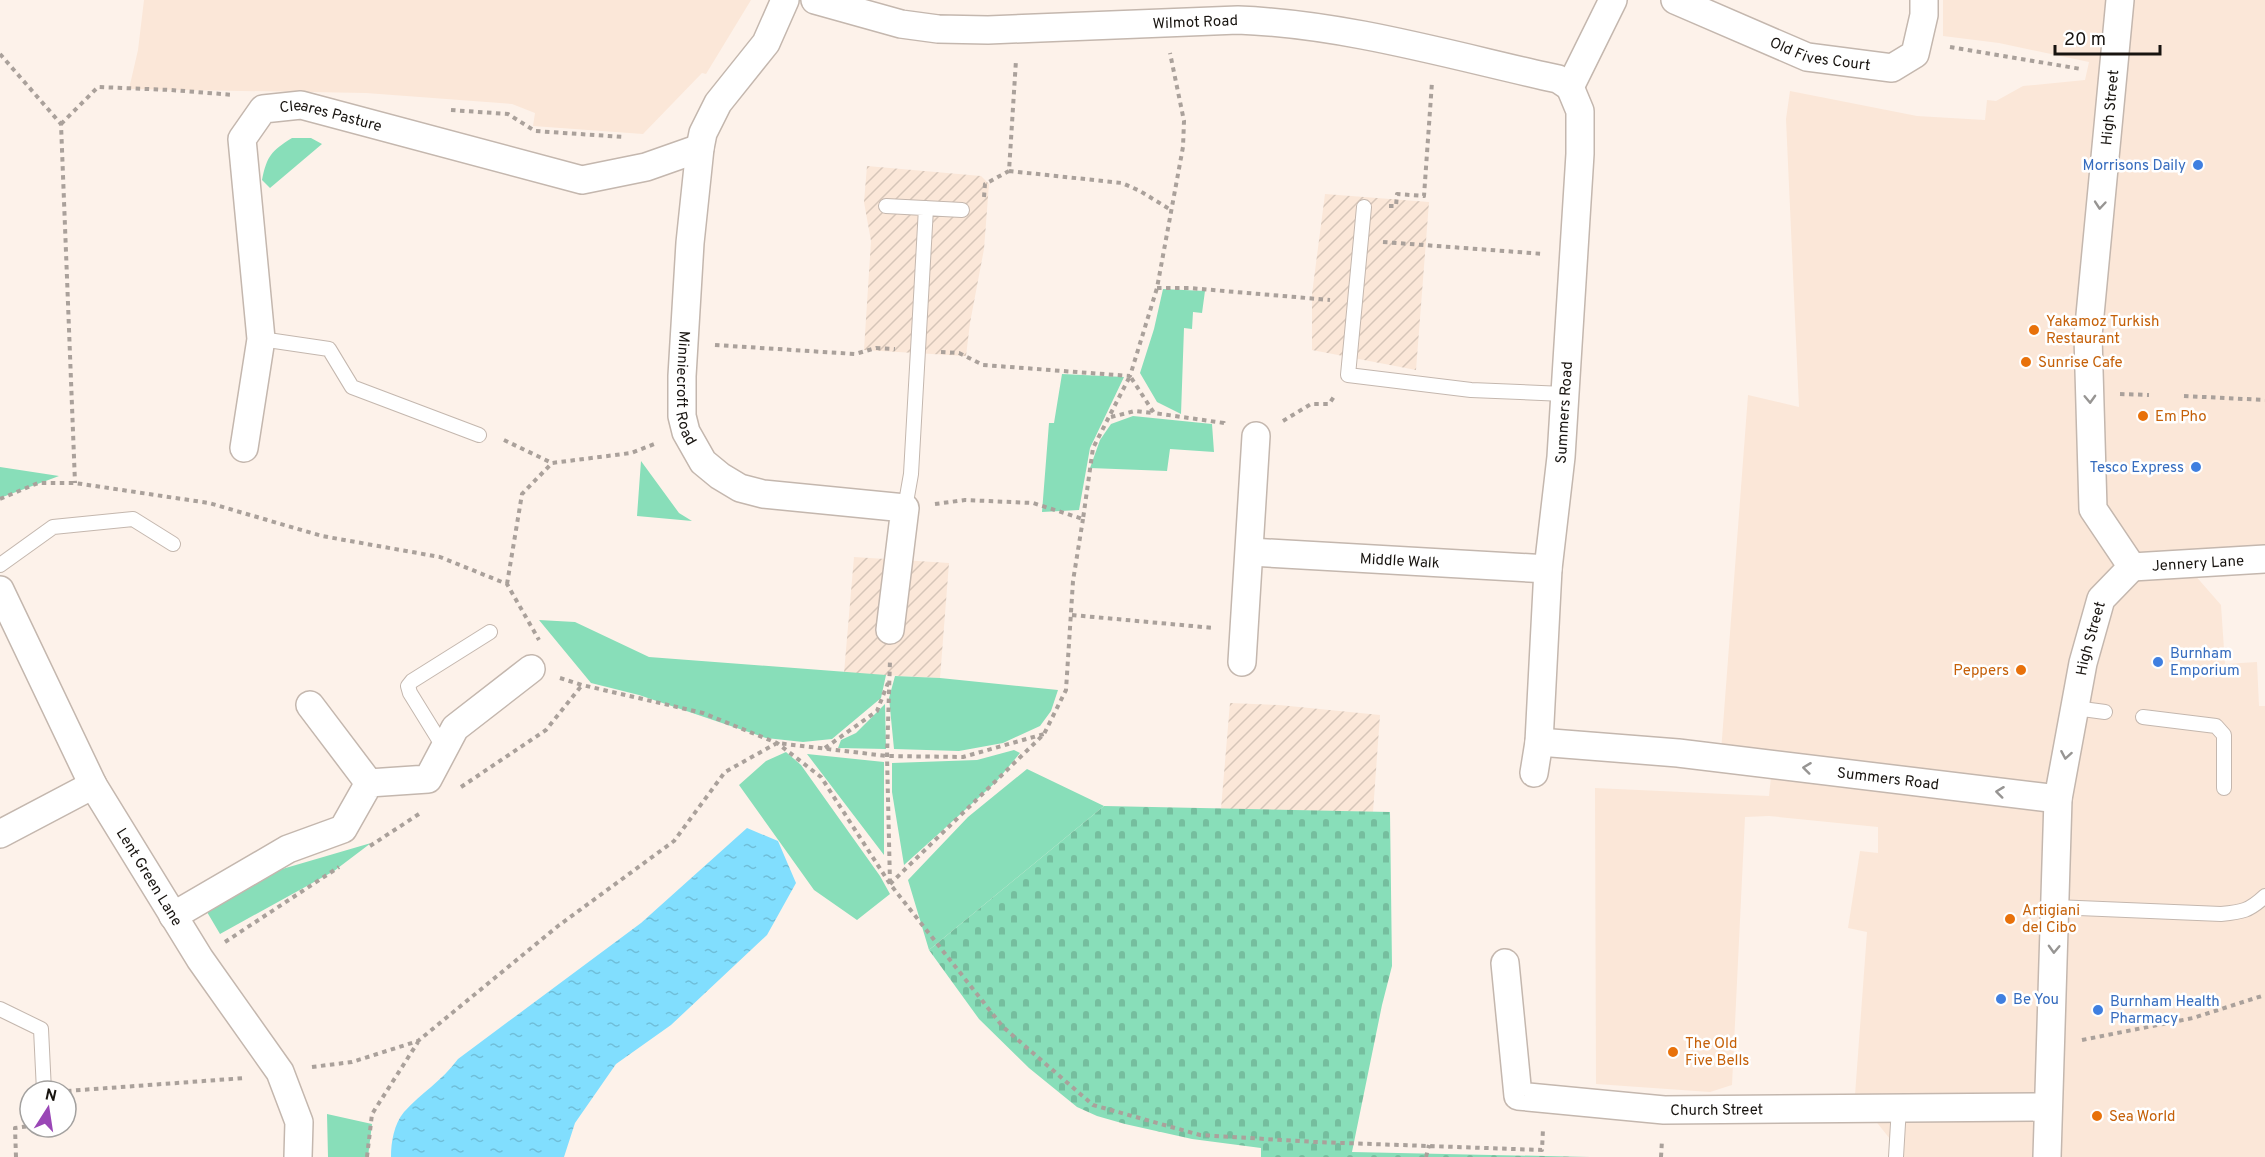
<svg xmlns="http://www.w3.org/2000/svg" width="2265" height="1157" font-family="Overpass,sans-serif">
<defs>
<pattern id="industrial-furrows" width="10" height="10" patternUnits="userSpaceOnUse" patternTransform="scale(1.5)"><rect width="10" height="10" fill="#fbe7d8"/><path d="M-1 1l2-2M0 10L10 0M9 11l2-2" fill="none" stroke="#d6c5b8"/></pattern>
<pattern id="cemetery-stones" width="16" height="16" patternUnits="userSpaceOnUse" patternTransform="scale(1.5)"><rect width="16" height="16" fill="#88deb9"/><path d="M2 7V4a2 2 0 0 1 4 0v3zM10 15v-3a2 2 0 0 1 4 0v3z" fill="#75be9e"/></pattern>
<pattern id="water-ripples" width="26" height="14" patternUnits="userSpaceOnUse" patternTransform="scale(1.5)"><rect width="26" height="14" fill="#81defe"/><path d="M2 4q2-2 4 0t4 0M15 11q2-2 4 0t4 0" fill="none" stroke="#6fbed9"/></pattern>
</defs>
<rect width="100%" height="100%" fill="#fdf2ea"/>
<path fill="#fbe7d8" d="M144,0H751L706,74L702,73L643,134L533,126L535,113L512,104L366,93L129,89L138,50Z
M1943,0H2265V548L2173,550L2221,605L2225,664L2257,662L2259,706H2265V1157H1890V1139L1855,1095L1867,932L1848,928L1860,851L1878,853V827L1769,816L1745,817L1732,1085L1710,1092L1596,1084L1595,788L1769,796L1773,758L1721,752L1748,395L1799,407L1786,119L1790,91L1917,116L1985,120L1987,100L1996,101L2023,86L2085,80L2089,62L1999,43L1943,36Z"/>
<path fill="url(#industrial-furrows)" d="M867,166L981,176L989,184L984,249L970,323L966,356L864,350L871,241L864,202Z
M1325,194L1429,202L1416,370L1312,350V294Z
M854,557L949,563L940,678L844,673Z
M1230,703L1279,705L1380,715L1373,812L1221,809Z"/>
<path fill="#88deb9" d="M292,138H311L322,144L270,188L262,180C267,156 271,151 292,138Z
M1163,289L1205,291L1202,313L1193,312L1192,329L1184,328L1181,414L1157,402L1140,373L1154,329Z
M1062,374L1124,377L1090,448L1079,510L1042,512L1049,423H1054Z
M1133,416L1212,424L1214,452L1170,449L1167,471L1090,468L1100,440L1111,424Z
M641,461L679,513L692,521L637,516Z
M0,467L59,476L0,498Z
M539,620L575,622L649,657L886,675L881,698L832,739L803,742L766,738L639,695L591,683Z
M895,676L940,678L1058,690L1051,711L1040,726L1003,743L959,751L894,749L889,698Z
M885,704L886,749L838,748L841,740L856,733Z
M1014,750L1020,753L996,782L904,865L892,792V763L977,760Z
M786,752L801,765L880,876L890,894L857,920L814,890L739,785L766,761Z
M807,754L884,762V855Z
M1027,769L1104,806L929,950L908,880L968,817Z
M371,843L334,871L220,934L207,912L272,872Z
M327,1114L372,1124L368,1157H328Z"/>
<path fill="url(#cemetery-stones)" d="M1104,806L1390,812L1392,966L1382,1005L1352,1152L1590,1157H1261V1148L1192,1139L1125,1124L1097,1116L1077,1107L1029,1068L979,1019L929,950Z"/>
<path fill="url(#water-ripples)" d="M747,828L778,841L796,883L767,935L671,1025L616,1064L575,1123L564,1157H391C391,1142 394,1124 404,1112C422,1092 441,1082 458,1059L641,923Z"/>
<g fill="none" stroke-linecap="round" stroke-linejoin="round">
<g stroke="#c4b7ae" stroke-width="16">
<path id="lane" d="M886,206L962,210
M1364,207L1348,375L1471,390L1564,394
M261,339L329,349L352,387L479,435
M905,508L911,474L926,208
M0,565L53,527L133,519L173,544
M2075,708L2105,712
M2143,717L2216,726L2224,735V788
M444,748L410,693L408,686L412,681L490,632
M2055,907L2221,914C2242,912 2249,911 2265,896
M0,1009L41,1029L44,1091
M1896,1157L1899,1107"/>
</g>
<g stroke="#c4b7ae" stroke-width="30">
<g id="street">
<path id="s1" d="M785,0L766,43L718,103L703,133L700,148L690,243L682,376V416L686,432L703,462L720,476L740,488L763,494L905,508L890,630"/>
<path id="s2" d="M815,0L901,24L938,29L988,30L1238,20C1342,24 1443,53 1544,76L1558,79L1570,87"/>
<path id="s3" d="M1675,0L1807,57L1892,68L1915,54L1924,15V0"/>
<path d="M1570,87L1613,0"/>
<path id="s4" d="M244,448L261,339L242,139L263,109L301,105L582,180L646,167L700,148"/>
<path id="s5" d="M1250,552L1548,569"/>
<path id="s6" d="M2132,567L2265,559"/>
<path id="s7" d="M0,590L93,785L200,959L280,1072L299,1122L298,1157"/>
<path d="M1242,662L1256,436"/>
<path d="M310,705L369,783"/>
<path id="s8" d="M1539,742L1678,753L2058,799"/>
<path id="s9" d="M1534,773L1539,742L1548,569L1561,457L1580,154V111L1570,87"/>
<path d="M0,834L93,785"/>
<path d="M173,916L288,849L343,829L369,783L428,779L455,728L531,669"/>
<path id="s10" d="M1505,963L1518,1096L1664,1110L2048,1107"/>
<path id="s11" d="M2047,1157L2058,799L2083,663L2101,599L2132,567L2093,509L2088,336L2120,0"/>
</g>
</g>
<path stroke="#aaa19b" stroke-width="4" stroke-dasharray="4.5 4.5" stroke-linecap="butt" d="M1950,47L2081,69
M0,54L61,124L75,483
M451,110L508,114L535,131L624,137
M61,124L98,87L171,90L234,95
M1009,171L1122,183L1140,191L1171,210
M984,197L985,184L1009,171L1016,60
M1389,206H1396L1397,194L1424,196L1432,82
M1383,242L1544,254
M1157,288H1189L1330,300
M715,345L855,354L876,348L895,349
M941,352L959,353L983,365L1130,376L1157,288L1183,147L1184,121L1170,53
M2120,394L2149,395
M2184,396L2265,400
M1111,417L1135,411L1153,413
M1283,421L1311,404H1329L1335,395
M504,440L552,463
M0,499L38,483H75L209,503L322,536L440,557L507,584L539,640
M935,504L965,500L1033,503L1083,519L1093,448L1130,376L1154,413L1224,423L1226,427
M507,584L522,494L552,463L631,453L657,443
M1072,615L1214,628
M560,678L582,685L703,713L777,743L821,777L890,884L1003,1027L1093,1105L1200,1135L1315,1142L1542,1150L1543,1129
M825,748L877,711L888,683
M461,787L546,730L582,685
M370,846L422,812
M890,883L887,756L890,660
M890,884L1044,734L1066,690L1073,581L1083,519
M225,942L339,867
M2082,1040L2193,1018L2265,995
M312,1067L352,1062L418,1041L558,926L674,841L725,772L777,743L887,756L963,757L1044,734
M67,1091L245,1078
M16,1157L15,1128L30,1126
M367,1157L372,1114L418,1042
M1426,1157L1429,1145
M1661,1157L1662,1140"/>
<use href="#lane" stroke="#fff" stroke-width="14"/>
<use href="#street" stroke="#fff" stroke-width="27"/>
</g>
<defs><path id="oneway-chevron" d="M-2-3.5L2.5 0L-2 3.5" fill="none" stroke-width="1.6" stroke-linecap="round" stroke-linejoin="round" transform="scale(1.5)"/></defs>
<g stroke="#979593">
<use href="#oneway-chevron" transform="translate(2100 205) rotate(95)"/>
<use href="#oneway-chevron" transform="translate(2090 399) rotate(88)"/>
<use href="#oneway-chevron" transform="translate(2066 755) rotate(100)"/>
<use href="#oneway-chevron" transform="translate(1807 768) rotate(-173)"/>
<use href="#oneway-chevron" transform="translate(2000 792) rotate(-173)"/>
<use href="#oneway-chevron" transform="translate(2054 949) rotate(92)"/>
</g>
<g fill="#3f7fe0" stroke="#fff" stroke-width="2">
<circle cx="2198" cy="165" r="6"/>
<circle cx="2196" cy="467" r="6"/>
<circle cx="2158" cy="662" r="6"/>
<circle cx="2001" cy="999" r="6"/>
<circle cx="2098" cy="1010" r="6"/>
</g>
<g fill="#e8710a" stroke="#fff" stroke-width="2">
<circle cx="2034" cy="330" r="6"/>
<circle cx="2026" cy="362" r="6"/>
<circle cx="2143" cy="416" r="6"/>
<circle cx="2021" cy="670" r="6"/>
<circle cx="2010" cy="919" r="6"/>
<circle cx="1673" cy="1052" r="6"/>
<circle cx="2097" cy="1116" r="6"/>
</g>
<g text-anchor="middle" stroke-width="5" stroke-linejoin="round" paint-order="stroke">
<g font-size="15" fill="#181410" stroke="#fff">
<text dy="5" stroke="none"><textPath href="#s2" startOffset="384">Wilmot Road</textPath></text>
<text dy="5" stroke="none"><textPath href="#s3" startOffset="156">Old Fives Court</textPath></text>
<text dy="5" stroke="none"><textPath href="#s11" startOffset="1080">High Street</textPath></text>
<text dy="5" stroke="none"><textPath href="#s4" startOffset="417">Cleares Pasture</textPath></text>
<text dy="5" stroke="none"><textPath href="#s1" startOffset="414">Minniecroft Road</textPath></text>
<text dy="5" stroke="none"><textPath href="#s9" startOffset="362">Summers Road</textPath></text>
<text dy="5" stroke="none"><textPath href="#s5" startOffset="150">Middle Walk</textPath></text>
<text dy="5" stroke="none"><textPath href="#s6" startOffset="66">Jennery Lane</textPath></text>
<text dy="5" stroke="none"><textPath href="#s11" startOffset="522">High Street</textPath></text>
<text dy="5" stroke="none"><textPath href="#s8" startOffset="351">Summers Road</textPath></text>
<text dy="5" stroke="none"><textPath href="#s7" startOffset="324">Lent Green Lane</textPath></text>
<text dy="5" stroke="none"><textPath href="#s10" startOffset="333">Church Street</textPath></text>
</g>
<g font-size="15" fill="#366cbe" stroke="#fff" text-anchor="start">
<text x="2186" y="170" text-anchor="end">Morrisons Daily</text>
<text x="2184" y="472" text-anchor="end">Tesco Express</text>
<text x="2170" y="658">Burnham<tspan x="2170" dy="17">Emporium</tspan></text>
<text x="2013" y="1004">Be You</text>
<text x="2110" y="1006">Burnham Health<tspan x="2110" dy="17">Pharmacy</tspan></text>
</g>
<g font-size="15" fill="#c56008" stroke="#fff" text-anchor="start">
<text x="2046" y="326">Yakamoz Turkish<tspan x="2046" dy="17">Restaurant</tspan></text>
<text x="2038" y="367">Sunrise Cafe</text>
<text x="2155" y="421">Em Pho</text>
<text x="2009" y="675" text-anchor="end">Peppers</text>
<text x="2022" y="915">Artigiani<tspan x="2022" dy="17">del Cibo</tspan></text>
<text x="1685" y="1048">The Old<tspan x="1685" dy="17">Five Bells</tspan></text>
<text x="2109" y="1121">Sea World</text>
</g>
</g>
<g transform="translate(48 1109) rotate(12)"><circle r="28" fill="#ffffff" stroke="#a3a19f" stroke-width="1.5"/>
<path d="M0-4.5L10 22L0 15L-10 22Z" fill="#9a47b6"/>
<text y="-9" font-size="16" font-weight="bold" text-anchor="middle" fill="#181410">N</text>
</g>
<path d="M2055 45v9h105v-9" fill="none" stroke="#181410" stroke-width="3"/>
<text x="2064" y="45" font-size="18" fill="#181410" stroke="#ffffff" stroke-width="4.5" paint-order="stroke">20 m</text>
</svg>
